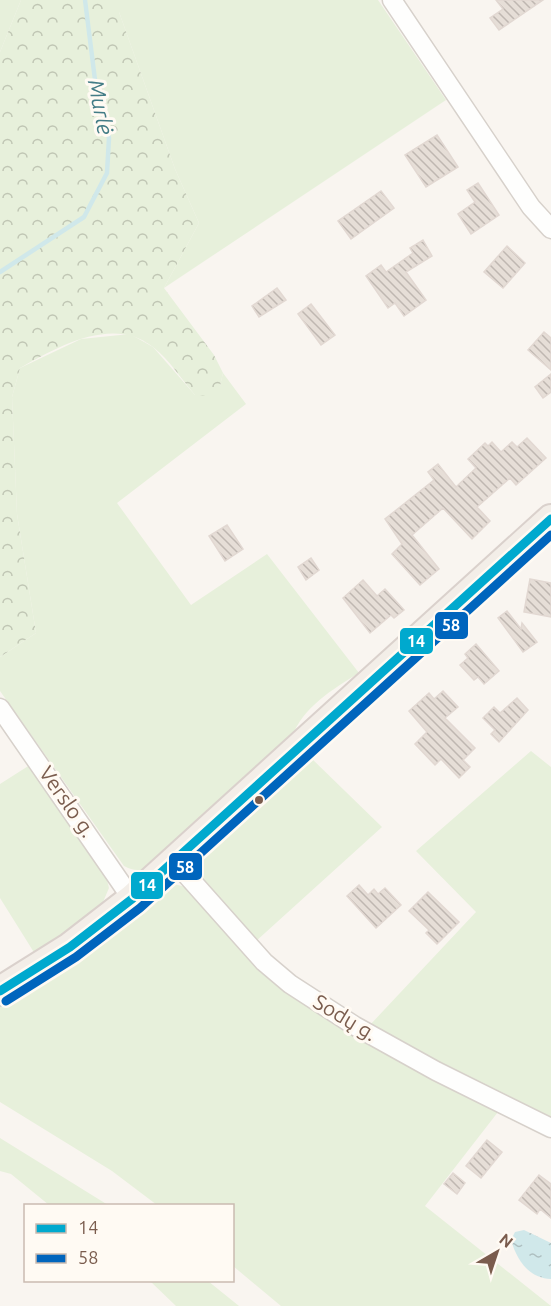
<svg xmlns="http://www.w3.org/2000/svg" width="551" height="1306" font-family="Ubuntu,sans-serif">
<defs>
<pattern id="forest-crowns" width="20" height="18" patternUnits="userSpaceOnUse" patternTransform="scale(1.5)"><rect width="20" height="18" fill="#e7f0db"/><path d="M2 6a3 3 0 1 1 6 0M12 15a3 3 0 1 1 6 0" fill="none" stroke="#c0c6b4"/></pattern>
<pattern id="water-ripples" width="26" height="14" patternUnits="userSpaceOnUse" patternTransform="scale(1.5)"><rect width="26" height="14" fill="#d0e8ea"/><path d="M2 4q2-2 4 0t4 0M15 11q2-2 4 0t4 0" fill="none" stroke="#aebfc0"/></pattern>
<pattern id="building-back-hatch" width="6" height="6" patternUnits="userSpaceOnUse" patternTransform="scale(1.5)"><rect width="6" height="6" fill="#e6ded7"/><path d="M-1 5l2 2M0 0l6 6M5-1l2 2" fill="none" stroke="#bfb7b1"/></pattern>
</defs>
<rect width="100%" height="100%" fill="#f9f5f0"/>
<path fill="#e7f0db" d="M0,0H21L0,52Z
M119,0H378L446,100L164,288L199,223L175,169L119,12Z
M130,334L153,347L195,395L220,386L223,373L246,404L117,503L191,605L267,554L359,673C333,689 303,707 292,737L149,868C139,871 133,871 124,866L0,691V657L36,633L17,514L12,397L20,368L81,339Z
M531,751L551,767V1120L369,1026L476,912L416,851Z
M309,756L382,827L255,942L200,876V862L214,843Z
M33,763L104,868L109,888L100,909L35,954L0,898V784Z
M174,884L186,887L317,1012L498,1112L425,1206L551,1306H281L233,1266L232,1206L157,1205L112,1171L0,1102V1002L167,886Z
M0,1138L108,1205H49L11,1174L0,1171Z
M150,1281H208L239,1306H176Z"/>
<path fill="url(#forest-crowns)" d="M21,0H119V12L175,169L199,223L164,288L214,355L223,373L220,386L211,396L195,395C182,380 169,359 153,347C113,315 57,347 20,368L12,397L17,514L36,633L0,657V52Z"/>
<path fill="url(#water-ripples)" d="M524,1230L551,1243V1279C528,1278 517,1260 511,1240L515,1232Z"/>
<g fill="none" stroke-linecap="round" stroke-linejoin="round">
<path stroke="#d0e8ea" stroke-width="4.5" d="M0,272L84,217L107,173L109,138L95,80L85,0"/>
</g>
<path fill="url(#building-back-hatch)" stroke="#e2d8d2" stroke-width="1.5" d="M496,0H543L499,30L490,18L503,9Z
M437,135L458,167L426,187L405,155Z
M478,183L499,215L471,234L458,214L475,202L467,190Z
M381,191L394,208L351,239L338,221Z
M423,240L432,256L406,272L426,300L404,316L395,303L388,308L366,276L381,265L386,272L413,253L410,248Z
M507,246L525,263L503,288L484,272Z
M277,288L286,300L259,317L252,306Z
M311,304L335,335L321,345L298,314Z
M544,332L551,338V370L528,350Z
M551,374V392L543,398L535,387Z
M527,438L546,458L516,485L510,478L477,507L490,521L472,539L443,508L412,535L439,569L420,585L392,554L402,544L385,519L434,480L428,472L438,464L456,487L476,468L468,459L485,443L488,446L492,442L501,452L512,442L517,447Z
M227,525L243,549L225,561L209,536Z
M311,558L319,570L306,580L298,567Z
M530,579L551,583V617L524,612Z
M363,580L377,596L385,589L404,610L394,618L391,615L370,633L343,598Z
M507,611L521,629L522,623L537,642L523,652L498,618Z
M476,644L499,671L484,684L478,677L474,680L460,665L468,658L465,654Z
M443,691L458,707L445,718L475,748L463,760L470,767L459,778L441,759L435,765L415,744L427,732L409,711L429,693L434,699Z
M517,698L528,710L499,742L491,734L495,730L483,718L494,707L500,713Z
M359,885L368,895L374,889L378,894L385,888L401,905L376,928L347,896Z
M428,892L459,922L437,944L426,933L429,930L409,911Z
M487,1140L502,1152L481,1178L466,1166Z
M453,1173L465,1183L457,1194L444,1184Z
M539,1175L551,1184V1218L540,1209L537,1214L519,1200Z"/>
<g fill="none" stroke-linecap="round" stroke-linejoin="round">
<g stroke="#d7d1cb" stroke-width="21">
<path id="street" d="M392,0L531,207L551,229
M0,708L132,899
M175,862L264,962L290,984L355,1026L436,1071L551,1128"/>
</g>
<g stroke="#dad1cc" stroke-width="32">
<path id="primary" d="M0,991L70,947L132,899L551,519"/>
</g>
<use href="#street" stroke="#fefefd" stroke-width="18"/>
<use href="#primary" stroke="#f3eee8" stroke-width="28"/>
<g stroke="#fffaf3" stroke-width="14">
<path id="bus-1" d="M0,991L70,947L132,899L551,519"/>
</g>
<g stroke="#fffaf3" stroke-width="14">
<path id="bus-2" d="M6,1001L76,957L140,908L551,535"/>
</g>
<use href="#bus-1" stroke="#00a9ce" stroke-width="9"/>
<use href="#bus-2" stroke="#0065bd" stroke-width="9"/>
</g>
<circle fill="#7a5c4d" stroke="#fffaf3" stroke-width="2" cx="259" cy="800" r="5"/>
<g text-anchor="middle" stroke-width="6" stroke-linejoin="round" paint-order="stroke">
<g font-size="21" fill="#7a5c4d" stroke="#fffaf3">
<text transform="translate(67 802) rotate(55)" y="7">Verslo g.</text>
<text transform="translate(345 1018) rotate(31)" y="7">Sodų g.</text>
</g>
<g font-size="22" font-style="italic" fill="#437c86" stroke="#fffaf3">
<text transform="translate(101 107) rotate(79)" y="8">Murlė</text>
</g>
</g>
<g stroke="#fffaf3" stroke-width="2">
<rect x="434" y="611" width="35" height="29" rx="6" fill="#0065bd"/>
<rect x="399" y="627" width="35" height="28" rx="6" fill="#00a9ce"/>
<rect x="168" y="852" width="35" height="29" rx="6" fill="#0065bd"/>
<rect x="130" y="871" width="34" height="29" rx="6" fill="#00a9ce"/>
</g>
<g font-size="16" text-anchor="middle" font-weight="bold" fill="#fff">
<text x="451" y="631">58</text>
<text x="416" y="647">14</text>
<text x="185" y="873">58</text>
<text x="147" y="891">14</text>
</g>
<rect x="24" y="1204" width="210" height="78" fill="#fffaf3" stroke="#cabbb1" stroke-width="1.5"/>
<rect x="36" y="1224" width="30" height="9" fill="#00a9ce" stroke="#cabbb1" stroke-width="1.5"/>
<text x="78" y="1234" font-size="18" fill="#7a5c4d">14</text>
<rect x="36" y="1254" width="30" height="9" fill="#0065bd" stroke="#cabbb1" stroke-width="1.5"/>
<text x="78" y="1264" font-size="18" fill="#7a5c4d">58</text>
<g transform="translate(497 1252) rotate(39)" stroke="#fffaf3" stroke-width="4.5" paint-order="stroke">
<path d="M0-4.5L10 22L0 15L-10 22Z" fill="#7a5c4d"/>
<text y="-9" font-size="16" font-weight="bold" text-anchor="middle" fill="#7a5c4d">N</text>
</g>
</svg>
